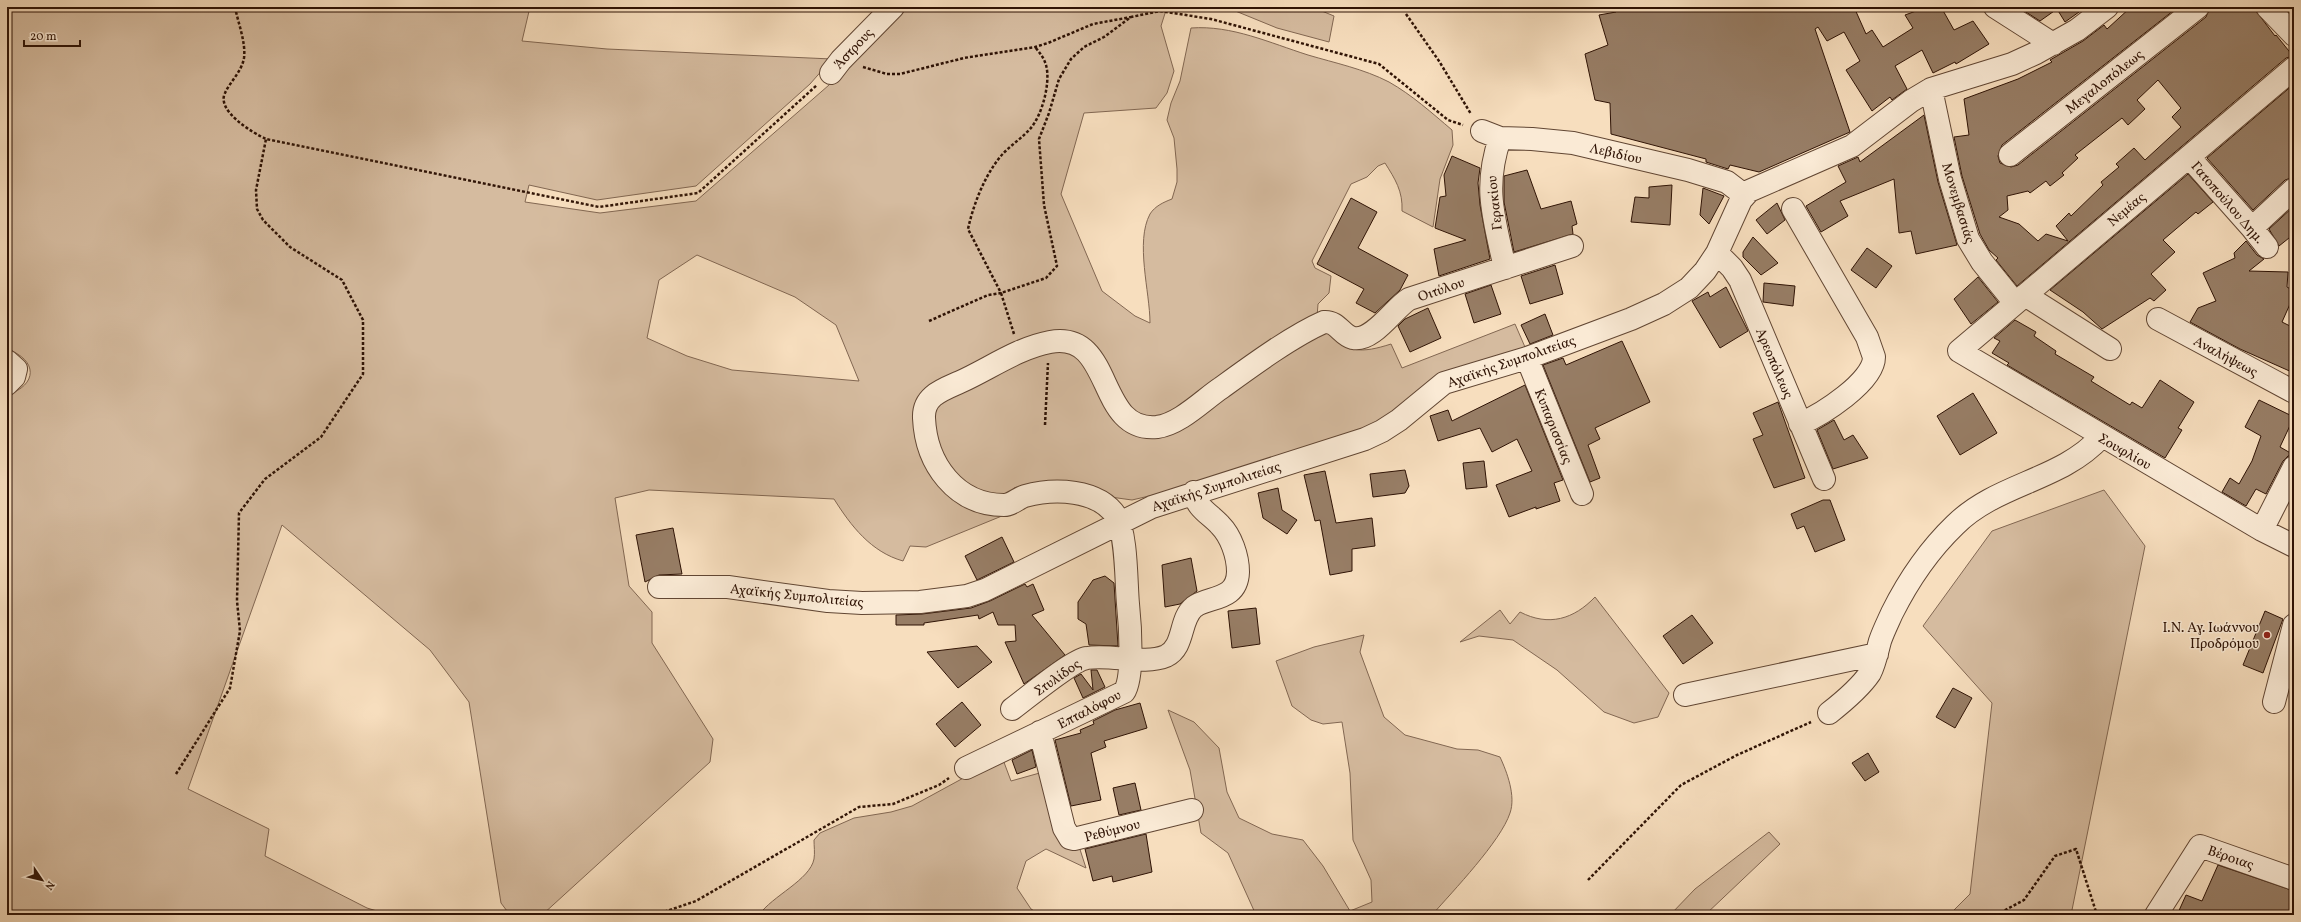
<svg xmlns="http://www.w3.org/2000/svg" width="2301" height="922" font-family="Vollkorn,serif">
<rect width="100%" height="100%" fill="#f7debe"/>
<filter id="stains"><feTurbulence type="fractalNoise" baseFrequency=".005" numOctaves="4"/><feColorMatrix values="0 0 0 0 .2 0 0 0 0 .09 0 0 0 0 .02 0 0 0 .5 -.17"/></filter>
<radialGradient id="worn" r=".72"><stop offset=".6" stop-color="#630" stop-opacity="0"/><stop offset="1" stop-color="#630" stop-opacity=".3"/></radialGradient>
<path fill="#d5bb9f" stroke="#826752" fill-rule="evenodd" d="M7,7H530L522,41L607,49L832,59L810,84L696,186L597,200L529,185L525,202L600,213L696,201L829,85L839,71L898,7H1167L1161,26L1174,71L1167,93L1156,108L1084,113L1061,194L1102,291L1135,316L1150,323C1150,292 1135,242 1150,214C1155,206 1164,202 1172,199L1177,182V169L1174,138L1167,120L1171,103L1180,81L1191,28C1232,25 1270,43 1308,55C1335,63 1364,69 1389,82C1412,95 1432,113 1452,130L1453,145L1440,179L1433,227L1402,211C1403,191 1395,179 1385,163L1378,166L1367,177L1351,184L1312,261L1315,268L1331,276L1329,293L1318,304L1317,317L1144,432L1326,327C1343,355 1363,353 1391,344L1402,368L1515,324L1528,354L1385,422L1162,493L1132,500L1046,488H1014L1019,509L926,547L910,546L903,561C871,552 851,526 834,499L649,490L615,498L629,586L652,612V643L713,739L710,762L542,915H510L501,903L469,702L430,650L282,525L188,789L269,829L265,856L367,908L390,915H7V395C38,385 38,360 7,349ZM697,255L795,297L836,325L859,381L732,370L687,356L647,338L659,280Z
M1187,7H1312L1334,16L1329,42L1277,28L1233,10Z
M2104,490L2145,546L2071,915H1949L1970,894L1992,703L1923,626L1992,531Z
M1595,597L1669,693L1658,717L1634,723L1604,712L1557,670L1513,640L1479,636L1460,642L1500,610L1510,624L1520,612C1549,627 1574,619 1595,597Z
M1364,635L1360,652L1384,717L1405,735L1457,749L1478,750L1500,757C1507,772 1516,796 1510,813C1501,841 1453,891 1432,915H1256L1228,853L1201,833L1190,770L1168,710L1194,722L1219,748L1227,792L1239,818L1272,834L1303,840L1323,866L1350,911L1372,902L1371,880L1353,840L1350,773L1342,722L1323,724L1311,720L1292,706L1276,661L1314,647Z
M1002,757L1011,781L1054,769L1086,868L1046,849L1026,861L1017,888L1031,909L1041,915H759C772,896 810,880 814,859C815,853 814,846 814,840L820,833L854,818L891,812L912,806Z
M1769,832L1780,844L1705,915H1670L1695,889Z"/>
<path fill="#977d65" stroke="#2f1305" fill-rule="evenodd" d="M1614,7H1854L1866,34L1872,30L1883,47L1913,28L1905,15L1927,7H1941L1954,30L1973,21L1989,44L1956,64L1955,62L1933,73L1922,50L1895,66L1907,89L1892,100L1890,97L1872,111L1846,70L1860,61L1844,32L1827,41L1818,27L1815,29L1850,132L1759,172L1730,165L1728,169L1706,162V159L1611,134L1610,103L1595,100L1585,54L1608,45L1599,15L1616,12Z
M2018,7H2086L2065,22L2057,9L2040,21Z
M2131,7H2178L2002,145L1998,156L2000,163L2011,167L2018,165L2206,17L2210,7H2253L2275,36L2276,35L2293,56L2286,58L2017,286L1996,260L1998,258L1989,250L1980,234L1962,176L1954,137L1969,135L1964,99L2018,79L2052,62L2050,60L2083,41L2104,25L2107,29ZM2158,80L2181,108L2172,117L2181,127L2145,160L2134,148L2116,164L2119,167L2101,182L2103,185L2071,216L2069,213L2056,226L2068,241L2046,234L2038,241L2019,224L1999,217L2008,210L2007,196L2028,191L2030,193L2046,181L2050,186L2064,175L2062,173L2078,158L2075,155L2122,118L2128,125L2145,109L2137,100Z
M2294,84V177L2285,180L2253,210L2207,158Z
M1924,115L1938,182L1957,245L1916,254L1911,231L1899,233L1894,179L1840,201L1848,216L1821,232L1806,206L1846,182L1838,166L1858,157L1860,162Z
M1452,156L1480,168L1478,183L1480,205L1490,259L1439,276L1434,249L1466,240L1435,228L1440,197L1446,196L1444,175Z
M1527,170L1541,209L1571,201L1577,224L1572,226L1573,234L1514,252L1504,202V176Z
M2188,174L2213,202L2198,214L2196,212L2163,240L2175,252L2151,274L2166,290L2154,301L2150,298L2102,329L2083,312L2050,290Z
M1672,185L1670,225L1631,222L1635,197L1649,198V187Z
M1703,188L1724,196L1709,224L1700,215Z
M1351,198L1377,212L1358,248L1408,275L1400,290L1375,313L1356,303L1364,289L1317,264Z
M1777,203L1785,220L1767,234L1756,220Z
M2294,206V234L2279,246L2269,229Z
M1753,237L1778,263L1761,275L1743,257V252Z
M2246,241L2257,255L2264,259L2249,271L2288,272L2287,287L2294,291V295L2282,322L2294,328V373L2240,349L2190,322L2198,308L2216,301L2203,273L2235,258L2234,253Z
M1867,248L1892,266L1876,288L1851,270Z
M1555,265L1563,294L1530,304L1521,276Z
M1978,277L1998,302L1971,324L1954,299Z
M1764,283L1795,286L1793,306L1763,302Z
M1491,285L1501,314L1474,323L1465,294Z
M1726,287L1748,331L1720,348L1692,301L1708,292L1710,297Z
M1428,308L1441,338L1410,352L1398,326L1405,319Z
M1545,314L1553,335L1530,344L1521,325Z
M2015,320L2036,332L2034,336L2056,351L2055,354L2094,377L2091,381L2130,405L2132,402L2142,408L2160,380L2194,402L2178,428L2182,430L2165,458L2007,365L2009,363L1992,353L2000,341L1994,338Z
M1622,341L1650,402L1595,428L1600,439L1588,445L1600,478L1590,482L1543,365L1563,358L1566,365Z
M1525,385L1563,480L1554,483L1560,501L1536,509V507L1509,517L1496,485L1532,471L1517,439L1492,452L1480,428L1438,441L1430,416L1448,410L1452,421Z
M1973,393L1997,433L1960,455L1937,416Z
M2259,400L2294,417L2280,447L2294,455L2288,456L2283,461L2266,494L2256,489L2246,506L2222,492L2230,478L2239,484L2252,461L2261,436L2245,427Z
M1778,402L1805,478L1774,488L1753,439L1763,435L1753,413Z
M1834,420L1844,440L1853,435L1868,458L1833,469L1817,430Z
M1484,461L1487,487L1466,489L1463,463Z
M1405,470L1409,486L1405,493L1373,497L1370,474Z
M1325,471L1336,523L1372,518L1375,546L1352,549V571L1330,575L1320,520L1315,521L1304,475Z
M1278,488L1282,510L1297,520L1287,534L1263,518L1258,493Z
M1823,500H1830L1845,540L1815,552L1804,526L1797,529L1791,514Z
M673,528L682,574L659,575L645,582L636,535Z
M1002,537L1014,562L977,580L965,556Z
M1191,558L1197,591L1180,604L1165,607L1162,565Z
M1105,576L1114,583L1118,646L1089,645L1086,624L1078,619V602L1093,580Z
M1025,584L1027,587L1033,584L1044,610L1032,615L1065,655L1024,684L1005,642L1016,641L1015,625H998L993,612L979,619L978,615L924,623V625H896V615L922,614L971,608L990,601Z
M1256,608L1260,644L1232,648L1228,611Z
M2265,611L2283,619L2263,673L2243,665Z
M1692,615L1713,643L1683,664L1663,636Z
M977,646L992,662L958,688L927,652Z
M1091,670H1097L1105,687L1083,698L1074,678L1081,674L1093,690Z
M1953,688L1972,698L1955,728L1936,717Z
M962,702L981,725L955,747L936,724Z
M1140,703L1147,728L1104,741L1106,747L1091,753L1101,800L1071,806L1055,740L1081,733L1080,730L1094,724L1093,721L1115,710Z
M1032,750L1036,767L1017,774L1012,760Z
M1868,753L1879,772L1865,781L1852,763Z
M1135,783L1141,810L1119,815L1113,788Z
M1146,834L1152,872L1113,882L1112,876L1093,881L1085,849Z
M2218,865L2294,891V915H2177L2186,895L2202,901Z"/>
<g fill="none" stroke-linecap="round" stroke-linejoin="round">
<g stroke="#614633" stroke-width="24">
<path id="minor" d="M1995,7L2053,44
M2267,7L2294,35
M2294,68L1959,351L2262,530L2294,546
M831,73L841,60L893,7
M1931,89L1950,179L1968,239L1982,262L2015,303
M1482,131L1500,138L1532,139L1573,143L1688,170L1727,182L1744,195
M1500,138C1483,188 1494,218 1505,268
M2010,155L2198,7
M2189,157L2252,228L2267,247
M1793,209L1867,337L1874,357C1874,382 1821,415 1800,424
M2252,228L2294,189
M1717,253L1732,268L1740,280L1824,479
M2025,295L2110,349
M2158,319L2294,392
M1527,358L1582,494
M7,361L16,369L14,377L7,384
M2262,530L2294,467
M659,587H728L828,601L862,603L920,602L967,596L985,590L1152,507L1365,439L1382,431L1399,420L1444,383L1527,358L1631,319L1664,304L1689,288L1705,271L1717,253L1741,200L1749,191L1852,146L1911,101L1931,89L2012,64L2036,53L2077,30L2107,7
M1685,695L1877,654
M2274,702L2294,625
M1012,709C1027,698 1072,660 1087,658C1111,654 1145,665 1166,656C1185,647 1179,619 1194,607C1207,596 1237,602 1238,572C1238,556 1231,536 1220,525C1210,514 1196,508 1194,492
M1829,713C1843,702 1860,688 1870,673C1875,663 1877,652 1880,641C1883,632 1888,622 1892,613C1908,581 1929,550 1955,525C1997,483 2061,481 2101,437
M1040,732L1064,828L1070,838L1074,839L1192,810
M966,768L1124,692C1134,678 1130,623 1128,604C1126,583 1127,533 1116,516C1098,489 1054,488 1025,496C1018,498 1012,505 1004,505C956,505 926,464 924,418C923,396 942,390 960,382C989,369 1018,348 1050,342C1115,330 1095,433 1157,427C1180,424 1203,400 1221,388C1250,367 1292,336 1324,322C1338,321 1341,335 1353,338C1373,342 1394,308 1409,299L1572,246
M2156,915L2200,846L2294,879"/>
</g>
<path stroke="#2f1305" stroke-width="2.5" stroke-dasharray="3 2" stroke-linecap="butt" d="M235,7C238,23 246,42 244,58C242,71 230,82 225,93C216,111 253,133 266,139L599,207L698,193L817,85
M1406,14L1439,61L1471,114
M863,67L887,74H900L964,58L1035,47L1048,43L1093,24L1131,17
M929,321L988,295L1001,293L968,229C973,206 983,180 997,161C1006,148 1019,141 1030,129C1042,116 1051,82 1046,65C1044,58 1040,53 1035,47
M1014,334L1001,293L1046,278L1057,266L1044,205L1039,139L1049,113L1059,79L1071,59L1084,47L1104,37L1131,17L1160,11L1211,19L1379,64L1448,120L1463,125
M1045,425L1048,363
M176,774L230,688L240,631L237,601L239,513L265,479L321,437L363,374V320L342,280L290,247L263,220L257,209L256,190L266,139
M1588,880L1681,785L1737,755L1811,722
M655,915L696,901L859,807L893,804L939,785L949,778
M1996,915L2024,900L2055,856L2076,849L2097,915"/>
<use href="#minor" stroke="#faead5" stroke-width="22"/>
</g>
<circle fill="#8f2418" stroke="#faead5" stroke-width="1.5" cx="2267" cy="635" r="4"/>
<g text-anchor="middle" stroke-width="3" stroke-linejoin="round" paint-order="stroke">
<g font-size="14" fill="#2f1305" stroke="#faead5">
<text transform="translate(853 48) rotate(-47)" y="5">Άστρους</text>
<text transform="translate(2104 81) rotate(-38)" y="5">Μεγαλοπόλεως</text>
<text transform="translate(1616 153) rotate(13)" y="5">Λεβιδίου</text>
<text transform="translate(2228 202) rotate(49)" y="5">Γατοπούλου Δημ.</text>
<text transform="translate(1494 203) rotate(-96)" y="5">Γερακίου</text>
<text transform="translate(1959 203) rotate(73)" y="5">Μονεμβασιάς</text>
<text transform="translate(2126 209) rotate(-40)" y="5">Νεμέας</text>
<text transform="translate(1441 289) rotate(-19)" y="5">Οιτύλου</text>
<text transform="translate(2226 356) rotate(28)" y="5">Αναλήψεως</text>
<text transform="translate(1511 361) rotate(-19)" y="5">Αχαϊκής Συμπολιτείας</text>
<text transform="translate(1775 363) rotate(67)" y="5">Αρεοπόλεως</text>
<text transform="translate(1554 426) rotate(68)" y="5">Κυπαρισσίας</text>
<text transform="translate(2125 451) rotate(30)" y="5">Σουφλίου</text>
<text transform="translate(1216 486) rotate(-18)" y="5">Αχαϊκής Συμπολιτείας</text>
<text transform="translate(797 595) rotate(6)" y="5">Αχαϊκής Συμπολιτείας</text>
<text transform="translate(1057 677) rotate(-35)" y="5">Στυλίδος</text>
<text transform="translate(1089 709) rotate(-27)" y="5">Επταλόφου</text>
<text transform="translate(1112 830) rotate(-14)" y="5">Ρεθύμνου</text>
<text transform="translate(2231 857) rotate(19)" y="5">Βέροιας</text>
</g>
<g font-size="14" fill="#2f1305" stroke="#faead5" text-anchor="end">
<text x="2259" y="632">Ι.Ν. Αγ. Ιωάννου<tspan x="2259" dy="16">Προδρόμου</tspan></text>
</g>
</g>
<rect width="2301" height="922" fill="none" stroke="#f7debe" stroke-width="24"/>
<rect x="8" y="8" width="2285" height="906" fill="none" stroke="#2f1305" stroke-width="2"/>
<rect x="12" y="12" width="2277" height="898" fill="none" stroke="#2f1305"/>
<g transform="translate(42 880) rotate(125)" stroke="#faead5" stroke-width="3" paint-order="stroke">
<path d="M0-3L7 15L0 10L-7 15Z" fill="#2f1305"/>
<text y="-6" font-size="11" font-weight="bold" text-anchor="middle" fill="#2f1305">N</text>
</g>
<path d="M24 40v6h56v-6" fill="none" stroke="#2f1305" stroke-width="2"/>
<text x="30" y="40" font-size="12" fill="#2f1305" stroke="#faead5" stroke-width="3" paint-order="stroke">20 m</text>
<rect width="100%" height="100%" filter="url(#stains)"/>
<rect width="100%" height="100%" fill="url(#worn)"/>
</svg>
